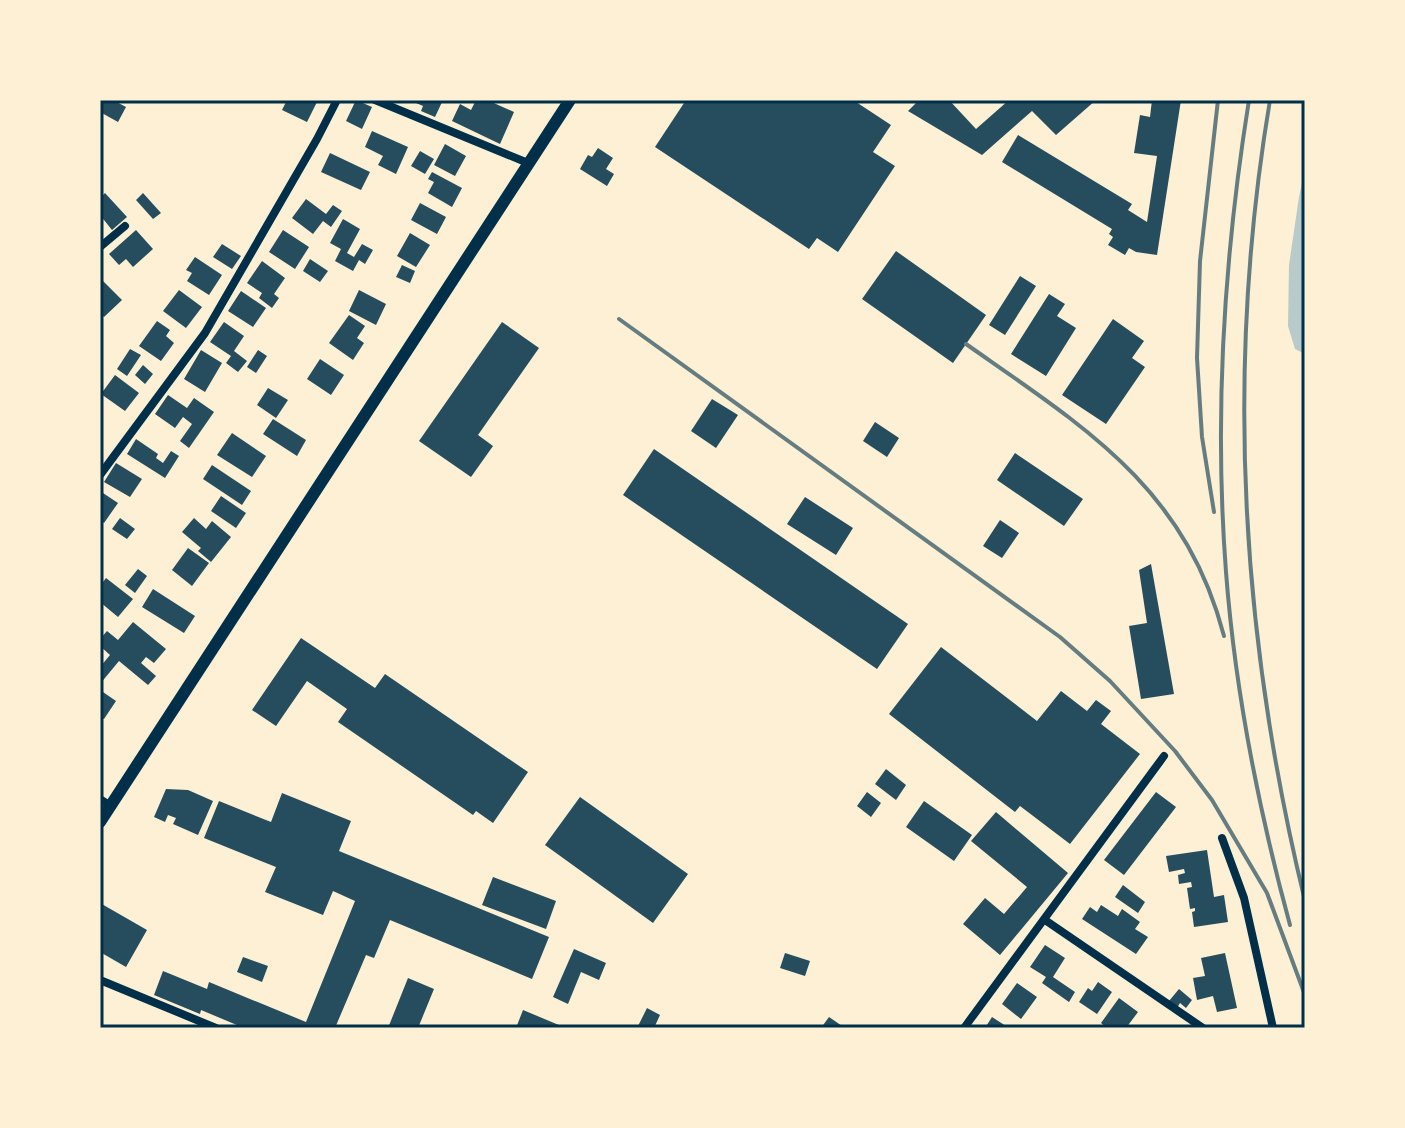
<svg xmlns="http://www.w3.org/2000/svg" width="1405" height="1128" font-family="Merriweather,serif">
<rect width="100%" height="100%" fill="#fdf0d5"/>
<path fill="#b9caca" d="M1305,169V354L1295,349L1288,326L1289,265L1299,197Z"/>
<path fill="#264d5e" d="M102,100H113L126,107L118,122L100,112V104Z
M287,100H318L307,122L282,110Z
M356,100L372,107L362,129L346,121Z
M409,100H443L435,117L421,111L423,106Z
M476,100H487L514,112L500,144L452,121L460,104L471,110Z
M686,100H853L891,125L873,152L895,166L838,252L817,238L809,249L655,147Z
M919,100H949L976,129L1009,100H1096L1056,135L1032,111L982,155L908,111Z
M1152,100H1181L1157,255L1136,252L1129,248L1125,255L1108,245L1113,237L1109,234L1112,229L1002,162L1018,135L1132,204L1128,210L1147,222L1157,156L1134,153L1140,115L1150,117Z
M372,131L408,147L396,174L378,165L383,156L365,147Z
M445,144L466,156L455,176L434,165Z
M598,148L613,158L606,169L614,174L607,186L580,169L588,155L592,157Z
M420,151L434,159L425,174L411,166Z
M330,153L370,172L361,190L321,172Z
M432,172L462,188L452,207L428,193L434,182L428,179Z
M105,193L127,217L112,230L100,215V198Z
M143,193L161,213L153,219L136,200Z
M306,199L326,214L333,205L342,211L331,227L323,221L313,234L292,218Z
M420,203L446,217L437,234L411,220Z
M343,219L360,229L347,253L354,257L362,244L373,250L365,264L359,260L353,271L335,261L341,249L330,243Z
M136,230L153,249L133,267L126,259L119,265L109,254Z
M283,230L309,247L295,269L269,252Z
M410,233L430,245L416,267L397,256Z
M222,244L241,256L232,269L213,257Z
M896,251L986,315L953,363L862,299Z
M195,257L222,275L209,295L187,281L192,273L186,270Z
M310,259L328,271L320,282L303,271Z
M262,261L285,278L274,294L279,298L272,308L259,298L262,293L247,283Z
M402,265L415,271L410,283L396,277Z
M1020,276L1036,286L1005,335L989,325Z
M100,278L122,300L104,317L100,313Z
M179,290L202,307L186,328L163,311Z
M359,290L386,304L376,325L349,311Z
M241,291L266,308L253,327L228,311Z
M1049,294L1065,304L1057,316L1076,328L1046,376L1011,354Z
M349,315L365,326L357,338L364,343L353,360L329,343Z
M1113,319L1144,341L1132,358L1145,367L1106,424L1062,395Z
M157,321L170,330L166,336L174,343L161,361L139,346Z
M224,322L244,336L234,351L247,361L238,372L226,363L231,356L210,342Z
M502,322L539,348L478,435L493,446L471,477L419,441Z
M130,349L141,355L127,376L117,369Z
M201,350L222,363L205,392L184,379Z
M258,350L267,356L256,373L247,367Z
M320,359L344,375L331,395L307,379Z
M143,365L153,374L145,384L135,375Z
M115,375L139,393L125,411L101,394Z
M268,388L288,400L276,418L257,405Z
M168,395L187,408L194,398L214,412L189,448L180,441L192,424L183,417L175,428L155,414Z
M712,399L738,415L716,448L691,431Z
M273,419L306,440L297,456L263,434Z
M875,422L899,438L887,457L863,441Z
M232,433L266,456L252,477L217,455Z
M136,439L158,454L156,458L163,463L171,451L179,456L165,478L127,454Z
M654,449L908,624L877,669L623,495Z
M1015,453L1083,499L1064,526L997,480Z
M116,463L142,479L130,497L104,482Z
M212,465L251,491L242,505L203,479Z
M100,491L118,503L104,523L100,520Z
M221,496L246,513L236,528L211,511Z
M805,497L853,528L836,555L787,524Z
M120,518L135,529L127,539L112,529Z
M194,518L206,529L212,521L231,537L211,562L198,551L201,548L182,532Z
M1000,520L1019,533L1002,558L983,546Z
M188,548L209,563L192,586L172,570Z
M1151,564L1174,694L1141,699L1129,626L1147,623L1139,570Z
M138,569L147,576L135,593L125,585Z
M106,578L133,599L118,617L100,602V586Z
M153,589L195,616L184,633L142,607Z
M133,622L166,649L154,663L146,657L141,663L156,676L148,685L119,661L100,684V667L110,655L100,646V639L107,631L118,640Z
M301,638L375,688L385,674L528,772L493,823L476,811L473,815L338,722L347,709L307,681L276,726L252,710Z
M941,647L1037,721L1061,691L1087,711L1096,700L1111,711L1101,724L1140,754L1070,844L1020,806L1015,812L889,714Z
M100,690L116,701L104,719L100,717Z
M886,769L906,785L896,800L875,784Z
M166,789L188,790L213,801L198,835L173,824L176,818L168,815L165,822L154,817Z
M867,792L881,803L871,817L857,806Z
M1156,792L1176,807L1124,875L1104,860Z
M282,793L351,821L339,851L549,937L532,979L390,920L374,958L366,955L335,1028H244L201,1010L200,1014L154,995L163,971L207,989L209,982L306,1022L355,901L333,891L323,915L265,892L276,867L204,838L219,801L271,822Z
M580,797L688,874L653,923L545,845Z
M924,801L972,835L954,861L906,827Z
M996,812L1068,873L1000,955L963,924L985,898L1004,914L1027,887L971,841Z
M1207,850L1214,897L1224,895L1228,922L1194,927L1192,912L1195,911V908L1190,909L1187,888L1192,887L1191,882L1179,884L1178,875L1185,873L1184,869L1169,872L1166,856Z
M493,877L556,901L546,929L482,905Z
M1123,885L1145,902L1138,913L1115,897Z
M100,903L147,930L126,967L100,952Z
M1101,905L1118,916L1122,909L1140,922L1135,929L1148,937L1136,954L1082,919L1090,907L1097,912Z
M1045,945L1065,958L1053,977L1075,992L1069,1002L1042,983L1046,977L1030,967Z
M574,949L606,963L599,980L581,972L568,1004L553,997Z
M785,953L810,961L805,976L780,968Z
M1225,953L1237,1008L1217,1012L1213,996L1197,1000L1193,978L1205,976L1201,958Z
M243,957L268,966L262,982L237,972Z
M408,978L434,989L418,1028H388Z
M1098,982L1112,992L1097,1014L1079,1002L1088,988L1092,991Z
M1017,983L1037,997L1021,1019L1002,1004Z
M1179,989L1192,1000L1186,1008L1180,1003L1177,1008L1169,1001Z
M1119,998L1138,1012L1126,1028H1107L1101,1023Z
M647,1008L660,1015L654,1028H637Z
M523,1010L566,1028H516Z
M829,1017L845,1028H821Z
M992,1017L1009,1028H985Z"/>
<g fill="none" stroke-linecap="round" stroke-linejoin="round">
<path stroke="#003049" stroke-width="8" d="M375,100L528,163
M100,247L125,226
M100,475L205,333L317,139L337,100
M100,799L111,806
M1222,838L1244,898L1273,1028
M1045,920L1203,1028
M100,980L216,1028
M964,1028L1164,756"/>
<path stroke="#003049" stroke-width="12" d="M100,822L570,100"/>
<path stroke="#657d81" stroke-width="4" d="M1249,100C1224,256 1214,415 1226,572C1235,690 1259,811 1290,925
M1270,100C1225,368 1241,638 1305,901
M619,319L1060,637L1110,681L1175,751L1212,800L1267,893L1305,995
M966,344C1084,427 1185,487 1224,636
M1214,512L1202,437L1197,358L1200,261L1218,100"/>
</g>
<rect width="1405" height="1128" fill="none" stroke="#fdf0d5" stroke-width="204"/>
<rect x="102" y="102" width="1201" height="924" fill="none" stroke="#003049" stroke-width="3"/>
</svg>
